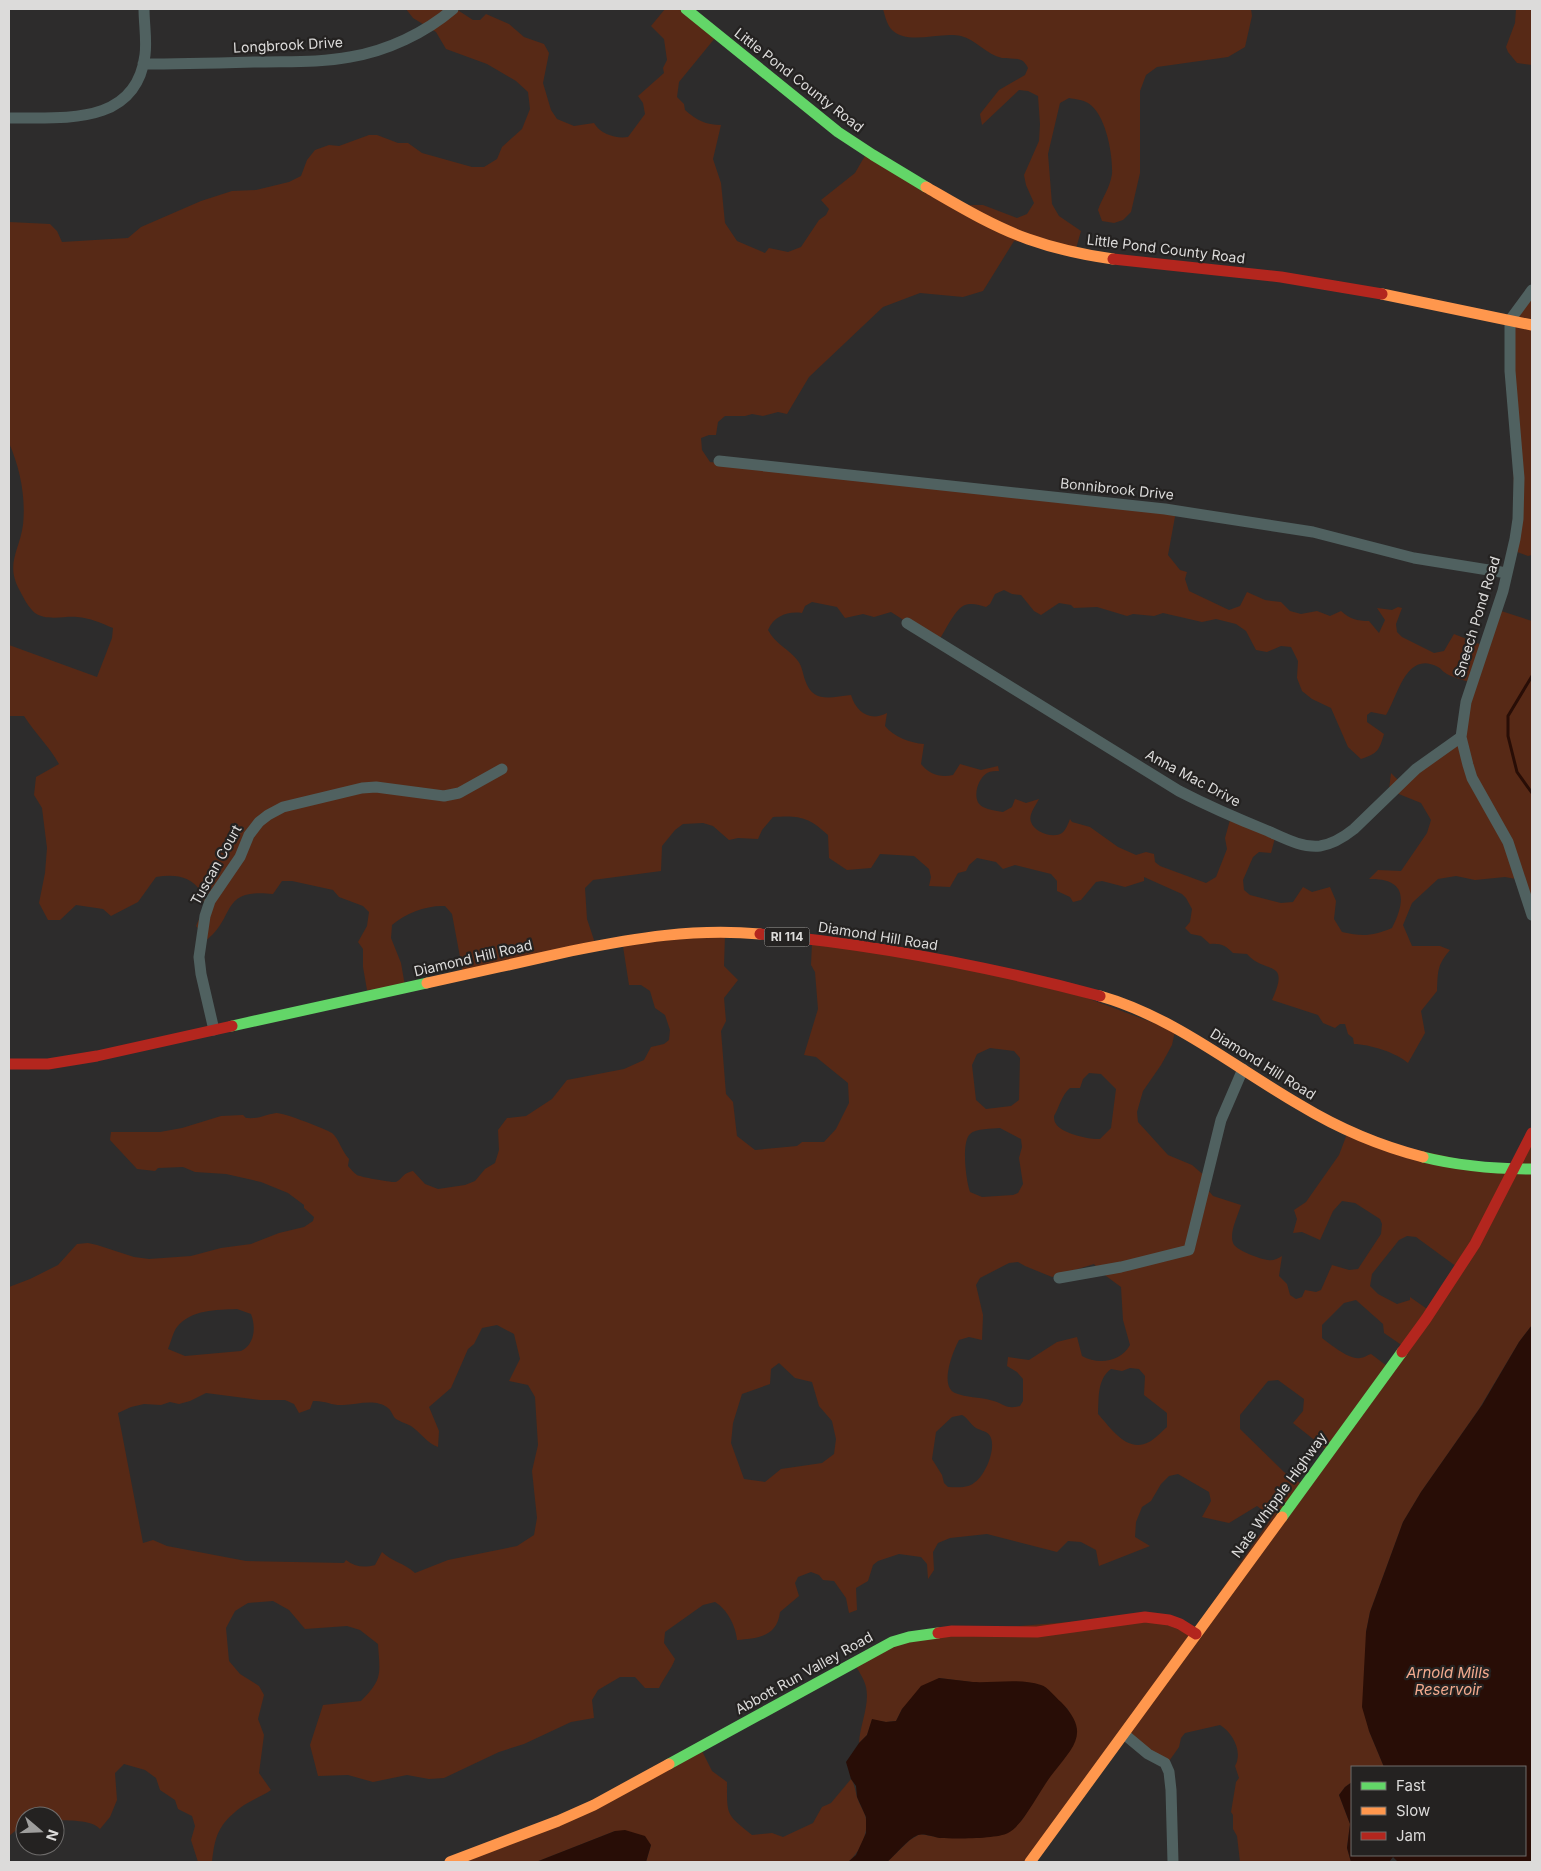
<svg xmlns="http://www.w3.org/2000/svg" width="1541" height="1871" font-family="Inter,sans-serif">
<rect width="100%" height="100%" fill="#2d2c2c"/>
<path fill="#572916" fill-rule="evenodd" d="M406,9H456L473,20H480L486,14L509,24L524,37L544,44L549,53L543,83L551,110L557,119L574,126L594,123C600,134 616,139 628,137L645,114L643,103L638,96L664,73L663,68L667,60L664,39L651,26L665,9H681L715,38L679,82L677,97L684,104L685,110C696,120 706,125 721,125L713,159L721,183L725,223L737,241L765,253L769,248L788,252L801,247L819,220L826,215L829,209L821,200L855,173L866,154L960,205H983L1017,218L1027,214L1034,203L1026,185L1024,175L1039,141L1040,124L1038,96L1028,91L1019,90L982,125L980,114L999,90L1025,75L1028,68C1022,55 1014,60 1002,58C987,55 975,39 961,36C940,31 909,46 892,30C887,25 885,16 883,9H1251L1252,16L1245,47L1228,57L1157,67L1146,75L1140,91V173L1131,212L1123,220L1114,223L1102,221L1098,210C1102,198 1110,188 1112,174C1113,155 1106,114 1088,103C1083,100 1075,99 1069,98L1060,103L1048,154L1052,204L1059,216L1081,231L1075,252L1014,241L983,291L963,297L920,293L883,307L809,377L787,414L778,412L763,416L752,414L745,416H725L718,422L716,435H709L701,438L702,450L710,462L1176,511L1168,555L1180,570L1187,572L1185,579L1189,591L1229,610L1240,606L1247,592L1265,600L1281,602L1290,611L1301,614L1317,611L1330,616L1341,611C1350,619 1357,621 1369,621L1379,633L1385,620L1377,608L1392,610L1398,607L1402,608L1396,624L1397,632L1402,637L1434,653L1444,651L1454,634L1482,645L1495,609L1532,621V908L1522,880L1505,877L1475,880L1456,876L1438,879L1412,903L1403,925L1412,946H1440L1450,950C1437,965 1438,971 1437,991L1421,1011L1425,1033L1408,1063C1397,1053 1369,1044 1354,1044L1353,1038L1348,1034L1345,1024H1340L1335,1028L1323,1023L1318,1015L1272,1000C1291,958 1265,975 1247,954L1233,953C1226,946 1221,943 1210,944L1201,936L1191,934L1185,928L1190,922L1192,909L1186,898L1182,894L1144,877V881L1125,887L1102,881L1096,882L1081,900L1073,902L1070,897L1057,891V881L1051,874L1015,865L1003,869L996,862L977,858L969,865L966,871L958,873L950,887L929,886L931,877L929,869L914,856L880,854L871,868L847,870L829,858L828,835C809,817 799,815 773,817L762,830L758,839L738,838L729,840L713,826L703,823L683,824L675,830L662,846L661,871L593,880L585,888L587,919L595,943L463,973L452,914L445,906C427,905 406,913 392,925L391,938L401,963L405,986L367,990L363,967V949L358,942L367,926L369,912L363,906L339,897L333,890L292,881H282L273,894C218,888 237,919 204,942L203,934L196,926C199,919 204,910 204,903C204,900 202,895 201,892C191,875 173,874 156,877L138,902L111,916L103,909L76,905L60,920H48L39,903L45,873L47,848L42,808L34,795L36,777L59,764C49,746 35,733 24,716H9V645L97,677L112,638L113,628C101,623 90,618 77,617C64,616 46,621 35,613C29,608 24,599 20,591C5,564 19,552 23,525C26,497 20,468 9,443V222L50,224L57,231L62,242L128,238L141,227L201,201L232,191L256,190L289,182L301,176L307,160L315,150L329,145L339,146L369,135H377L398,143H408L422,153L472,167H484L497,159L502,147L522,129L530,109L528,92L516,81L487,64L446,49L436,32L413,18ZM1004,590L1012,594L1021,595L1034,611L1041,615L1059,603L1071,605L1074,608L1097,607L1127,616L1133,614L1154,616L1163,613L1202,622L1216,619L1236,624L1246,631L1256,650L1267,652L1281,646L1291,647L1298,661L1297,678L1302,691L1312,699L1331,708L1348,747L1361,759C1378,753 1379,751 1384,734L1367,722V715L1371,712L1386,715C1398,696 1406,650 1438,667C1441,668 1441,670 1444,672C1450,677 1461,679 1469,682L1456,737L1398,780L1391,773L1389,790L1421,803L1431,820L1427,833L1401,871L1378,870L1369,879C1407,878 1406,901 1392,928C1373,936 1363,937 1342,932L1334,919L1336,901L1330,887L1312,892L1303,887L1293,902L1281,903L1250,895L1244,890L1243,880L1253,857L1259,852L1271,853L1276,834L1230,820L1225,838L1227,849L1216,877L1206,883L1160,866L1155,862L1154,854L1146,852L1136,855L1118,847L1090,827L1072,822L1070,819C1068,824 1066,830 1062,833C1053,839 1034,832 1031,822C1028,815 1036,805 1039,799L1026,803L1015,799L1012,807L1003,812C997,811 989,810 983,807C971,801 977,779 987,773C991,771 995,771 999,771L998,766L981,770L960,764L953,775C940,778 929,774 921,764L924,744C910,743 894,737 885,726L887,713C870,722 856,712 851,695C831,697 813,704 805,680C803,674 802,666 798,661C789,649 775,644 768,630C774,616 788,611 802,613L805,606L812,602L837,607L845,618L863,614L874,617L891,612L938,642C944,633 954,611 963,606C970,602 979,605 986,607L990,604L995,594Z
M1516,9H1532V65L1517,63L1508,52L1506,47L1515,23Z
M1532,292V555L1528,556L1509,549L1515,522L1509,327Z
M725,935L724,966L738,980L724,998L726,1021L721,1031L726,1094L733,1102L737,1136L755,1150L797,1146L802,1142H824L836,1129L849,1103L848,1083L816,1057L804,1055L818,1009L815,972L811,965L812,943L1031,977L1175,1031L1172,1045L1161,1065L1143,1091L1137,1112L1138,1122L1168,1155L1192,1165L1206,1177L1204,1185L1213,1196L1241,1205C1238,1216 1229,1232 1233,1243C1235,1250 1260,1259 1268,1260C1273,1261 1277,1259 1282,1256L1279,1276L1287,1284L1290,1295L1296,1299L1302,1297L1305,1290L1316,1292L1321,1290L1332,1265L1349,1270L1358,1269L1381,1234L1382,1224L1380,1219L1355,1203L1342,1201L1333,1211L1320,1240L1302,1232L1293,1233L1297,1219L1294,1210L1306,1202L1339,1155L1347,1134L1512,1171L1532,1128V1325L1519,1342L1479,1409L1421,1492L1403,1522L1370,1612L1366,1632L1369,1731L1384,1767H1352V1782L1345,1787L1339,1795L1350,1824L1347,1848L1351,1862H1240L1237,1836L1233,1829V1815L1231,1812L1236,1782L1239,1778L1235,1766C1243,1752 1233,1733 1220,1725L1185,1733L1181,1738L1179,1747L1167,1764L1119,1736L1027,1862H887L910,1840L920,1834L942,1838L1001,1835L1022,1820L1043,1785L1075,1724L1067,1708L971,1682L939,1678L902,1709L896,1721L886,1722L872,1720L867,1735L859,1743C860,1724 870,1705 866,1687C864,1678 857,1669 853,1661L906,1635L1143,1616L1191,1634L1272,1517L1257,1506L1229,1523L1202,1517L1211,1501L1209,1492L1178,1474L1169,1476L1161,1484L1151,1501L1142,1507L1136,1522L1135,1537L1150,1546L1099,1566L1096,1550L1081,1542L1068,1541L1057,1552L987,1534L950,1538L938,1543L933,1552L934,1570L928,1579L927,1564L921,1557L899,1554L878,1561L873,1565L868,1581L856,1588L857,1610L849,1613L846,1598L834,1581L823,1580L819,1575L811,1572L798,1577L795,1583L799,1596L780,1612C777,1637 758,1638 737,1640C736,1626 727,1609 715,1602L703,1605L665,1632L664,1643L675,1659C671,1670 664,1677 659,1688H645L635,1677H620L598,1690L592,1700L594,1718L571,1722L524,1744L499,1752L444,1778L429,1779L407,1775L373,1782L348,1775L318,1776L310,1745L323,1705L361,1701C383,1679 380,1674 378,1644L360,1630L347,1626L305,1629L289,1610L273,1601L248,1603L235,1611L226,1628L229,1661L240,1674L259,1686L264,1695L258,1719L264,1735L259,1773L271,1790C261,1797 249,1801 240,1808C218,1825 215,1836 212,1862H198L191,1840L195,1826L192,1816L178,1809L175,1800L160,1790L156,1778L145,1770L124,1764L115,1773L117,1800L110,1817L100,1829C91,1819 68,1821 55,1820V1816H25V1823L9,1836V1287L30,1279L58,1265L77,1244L88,1243L97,1245L134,1257L149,1259L191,1256L221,1248L251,1244L279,1233L304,1227L313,1221L314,1217L304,1208V1205L288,1193L261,1182L226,1174L195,1172L183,1167L158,1168L155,1171L137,1169L110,1140L111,1132H160L182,1128L221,1116L243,1115L246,1118C260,1119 264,1115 276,1113C282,1112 326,1129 332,1133C339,1139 342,1152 349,1159L348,1166C351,1169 354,1173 357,1175C360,1177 394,1183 396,1182C404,1178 401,1174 413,1171L425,1184L438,1189L465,1185L475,1181L485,1169L495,1163L499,1150L498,1130L507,1118L526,1116L552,1099L567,1080L624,1069L644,1060L651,1047L664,1044L669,1040L670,1030L665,1015L655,1008L650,991L641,985H629L622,940ZM990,1048L1014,1051L1020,1058L1019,1100L1011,1106L986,1109L976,1100L972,1065L977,1054ZM1089,1073L1101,1074L1116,1089L1111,1128L1100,1139C1090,1140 1061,1133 1056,1124C1054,1121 1054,1119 1054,1116C1060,1106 1061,1096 1070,1088H1080L1083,1079ZM1000,1128L1021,1139L1022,1147L1019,1158L1023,1184L1018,1193L1013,1195L982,1197L970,1192C966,1181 961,1142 970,1134C976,1128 992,1129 1000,1128ZM1407,1236L1416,1237L1457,1267L1430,1311L1410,1297V1300L1397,1304L1378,1294L1370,1286L1372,1274L1399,1240ZM1018,1262L1025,1266L1052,1277L1094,1264L1102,1273L1121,1287L1123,1320L1130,1345C1121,1362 1098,1365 1082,1356L1077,1337L1057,1342L1029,1360L1008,1357L1007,1366L1017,1372L1023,1379V1401L1020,1406C1005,1410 1004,1403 990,1400C979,1397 967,1398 955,1393C939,1386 953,1351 959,1340L969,1337L982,1340L983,1315L976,1285L980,1278L1009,1263ZM1356,1300L1383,1324L1384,1333L1403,1346L1387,1366L1371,1354C1367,1355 1364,1358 1360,1358C1349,1360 1330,1344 1322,1338V1325L1344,1303ZM237,1309L251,1314C256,1327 255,1344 241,1351L185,1356L168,1349C171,1342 173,1332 177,1327C192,1309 216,1310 237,1309ZM497,1325L514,1334L520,1359L509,1381L528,1385L535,1397L538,1445L532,1471L537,1518L534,1535L517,1546L448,1560L415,1573C404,1563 391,1561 382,1552L375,1565C364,1568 355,1567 346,1560L344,1563L246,1561L167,1546L153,1540L143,1543L118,1413L131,1407L144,1404L161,1405L170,1402L179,1404L190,1401L206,1393L260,1400H285L294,1404L299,1413L310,1409L313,1401C324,1400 333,1406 343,1405C357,1405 375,1398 388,1408C391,1410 392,1414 394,1417C397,1421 406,1423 411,1426C420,1432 427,1443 438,1447L439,1431L429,1407L451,1388L468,1349L474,1344L482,1328ZM779,1363L795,1378L812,1382L819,1406L832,1421L836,1439L834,1454L822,1463L781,1469L765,1482L744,1479L731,1443L733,1423L742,1394L770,1384L771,1369ZM1130,1368L1139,1369L1145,1376L1144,1395L1167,1413V1427C1161,1432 1155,1439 1149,1442C1127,1454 1110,1427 1098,1414C1099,1398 1097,1379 1111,1369L1122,1371ZM1278,1380L1304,1399L1303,1411L1293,1423L1327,1450L1300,1483L1284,1472L1240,1429V1415L1268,1381ZM962,1415C968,1418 970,1424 976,1428C981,1431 989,1431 991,1438C996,1452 983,1482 968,1486C962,1488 954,1487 948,1487L944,1483L942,1475L932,1459L936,1432L952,1417Z
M700,1747L712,1771L727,1782C727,1816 726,1814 752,1835L772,1833L783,1837L813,1823L822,1807L831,1803L851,1779C855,1785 855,1790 857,1797C859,1804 863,1809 865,1815C870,1832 860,1852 848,1862H646L651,1845L615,1831L536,1862H466Z"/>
<path fill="#280d06" d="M1532,1325V1862H1398L1393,1857L1389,1862H1351L1347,1848L1350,1824L1339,1795L1345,1787L1352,1782V1855H1525V1767H1384L1369,1731L1362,1707L1366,1632L1370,1612L1403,1522L1421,1492L1482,1405L1519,1342Z
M939,1678C950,1679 962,1681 973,1682C995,1683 1020,1678 1041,1685C1048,1687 1055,1697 1061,1702C1090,1732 1075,1745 1054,1772C1041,1787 1024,1825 1008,1833C997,1839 954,1839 940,1838C934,1837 924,1833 918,1835C906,1840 897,1854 887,1862H848L856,1855L866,1833V1817L857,1797L856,1786L851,1779L846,1762L859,1743L867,1735L872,1719L886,1722L896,1721L902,1709L921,1686Z
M625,1830L645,1836L651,1845L646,1862H536L615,1831Z"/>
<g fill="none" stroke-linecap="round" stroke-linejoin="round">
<path stroke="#280d06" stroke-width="3" d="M1532,676L1508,716V736L1517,772L1532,793"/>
<path stroke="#506160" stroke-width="11" d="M143,64C180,64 217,63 254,62C286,61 319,63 350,57C387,51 425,33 453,9
M9,118C62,117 136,127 145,55C147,40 144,24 144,9
M1532,290L1510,320V371L1519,478L1518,519L1515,539L1503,591L1466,702L1461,737L1468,765L1472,778L1508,842L1532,915
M719,461L1165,509L1313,532L1414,558L1507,573
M907,623L1179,791C1208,806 1238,819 1268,831C1284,838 1302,848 1320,846C1333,844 1344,837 1354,829L1416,769L1461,737
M214,1030L201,974L199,957L205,916L210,901L240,857L249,835L259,822L268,815L283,807L362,788L376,787L444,796L459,793L502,769
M1059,1278L1121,1267L1189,1250L1221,1120L1243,1069
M1124,1734L1148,1754L1165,1763L1169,1772L1171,1790L1173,1862"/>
<path stroke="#63d668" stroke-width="11" d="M686,9L838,132L873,155L926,187
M232,1026L427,983
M1423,1157C1459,1166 1495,1169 1532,1169
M1282,1517L1402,1352
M669,1764L892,1642L909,1637L938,1633"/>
<path stroke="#ff974d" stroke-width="11" d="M926,187C959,206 992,226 1028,239C1056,249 1084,255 1113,259
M1382,294L1532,325
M427,983C475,972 523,962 571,951C636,938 694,928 760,934
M1100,996C1174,1017 1234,1067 1300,1105C1338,1128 1380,1146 1423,1157
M450,1862L558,1821L594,1805L669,1764
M1030,1862L1282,1517"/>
<path stroke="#b3261e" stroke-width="11" d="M1113,259L1281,277L1382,294
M760,934C872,944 991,967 1100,996
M9,1064H48L97,1056L232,1026
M1402,1352L1426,1319L1475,1244L1532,1133
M938,1633L952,1631L1037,1632L1145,1617L1169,1620L1180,1624L1196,1634"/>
</g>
<g text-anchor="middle" stroke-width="4.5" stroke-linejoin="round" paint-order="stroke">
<rect fill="#242221" stroke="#a5a4a2" stroke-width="1" x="764.5" y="927.5" width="45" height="19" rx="4"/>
<g font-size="12" font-weight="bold" fill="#dcdbda">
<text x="787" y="941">RI 114</text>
</g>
<g font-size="14" fill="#dcdbda" stroke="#242221">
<text transform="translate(288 45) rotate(-3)" y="5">Longbrook Drive</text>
<text transform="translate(799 80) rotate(38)" y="5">Little Pond County Road</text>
<text transform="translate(1166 249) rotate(7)" y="5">Little Pond County Road</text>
<text transform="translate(1117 489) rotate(6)" y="5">Bonnibrook Drive</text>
<text transform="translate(1477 617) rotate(-73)" y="5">Sneech Pond Road</text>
<text transform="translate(1193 778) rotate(28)" y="5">Anna Mac Drive</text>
<text transform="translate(216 865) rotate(-61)" y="5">Tuscan Court</text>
<text transform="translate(878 936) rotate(9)" y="5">Diamond Hill Road</text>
<text transform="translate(473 958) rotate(-13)" y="5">Diamond Hill Road</text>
<text transform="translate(1263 1064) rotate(32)" y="5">Diamond Hill Road</text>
<text transform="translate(1279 1495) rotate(-54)" y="5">Nate Whipple Highway</text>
<text transform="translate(804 1673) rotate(-29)" y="5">Abbott Run Valley Road</text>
</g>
<g font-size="15" font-style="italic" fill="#f3aa8e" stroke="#242221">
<text x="1448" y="1678">Arnold Mills<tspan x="1448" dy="17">Reservoir</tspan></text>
</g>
</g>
<rect width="1541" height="1871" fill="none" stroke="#dcdbda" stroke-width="20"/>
<rect x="1351" y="1766" width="175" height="90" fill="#242221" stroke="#6e6c6b"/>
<rect x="1361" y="1782" width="25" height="8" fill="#63d668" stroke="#6e6c6b"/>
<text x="1396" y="1791" font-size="15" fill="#dcdbda">Fast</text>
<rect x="1361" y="1807" width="25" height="8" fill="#ff974d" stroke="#6e6c6b"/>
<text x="1396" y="1816" font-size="15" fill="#dcdbda">Slow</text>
<rect x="1361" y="1832" width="25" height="8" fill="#b3261e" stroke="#6e6c6b"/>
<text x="1396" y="1841" font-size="15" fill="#dcdbda">Jam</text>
<g transform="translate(40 1831) rotate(109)"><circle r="24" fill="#242221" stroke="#6e6c6b"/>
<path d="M0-4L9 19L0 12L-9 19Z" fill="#9f9e9d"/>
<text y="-8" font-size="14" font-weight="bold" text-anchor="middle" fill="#dcdbda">N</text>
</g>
</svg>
